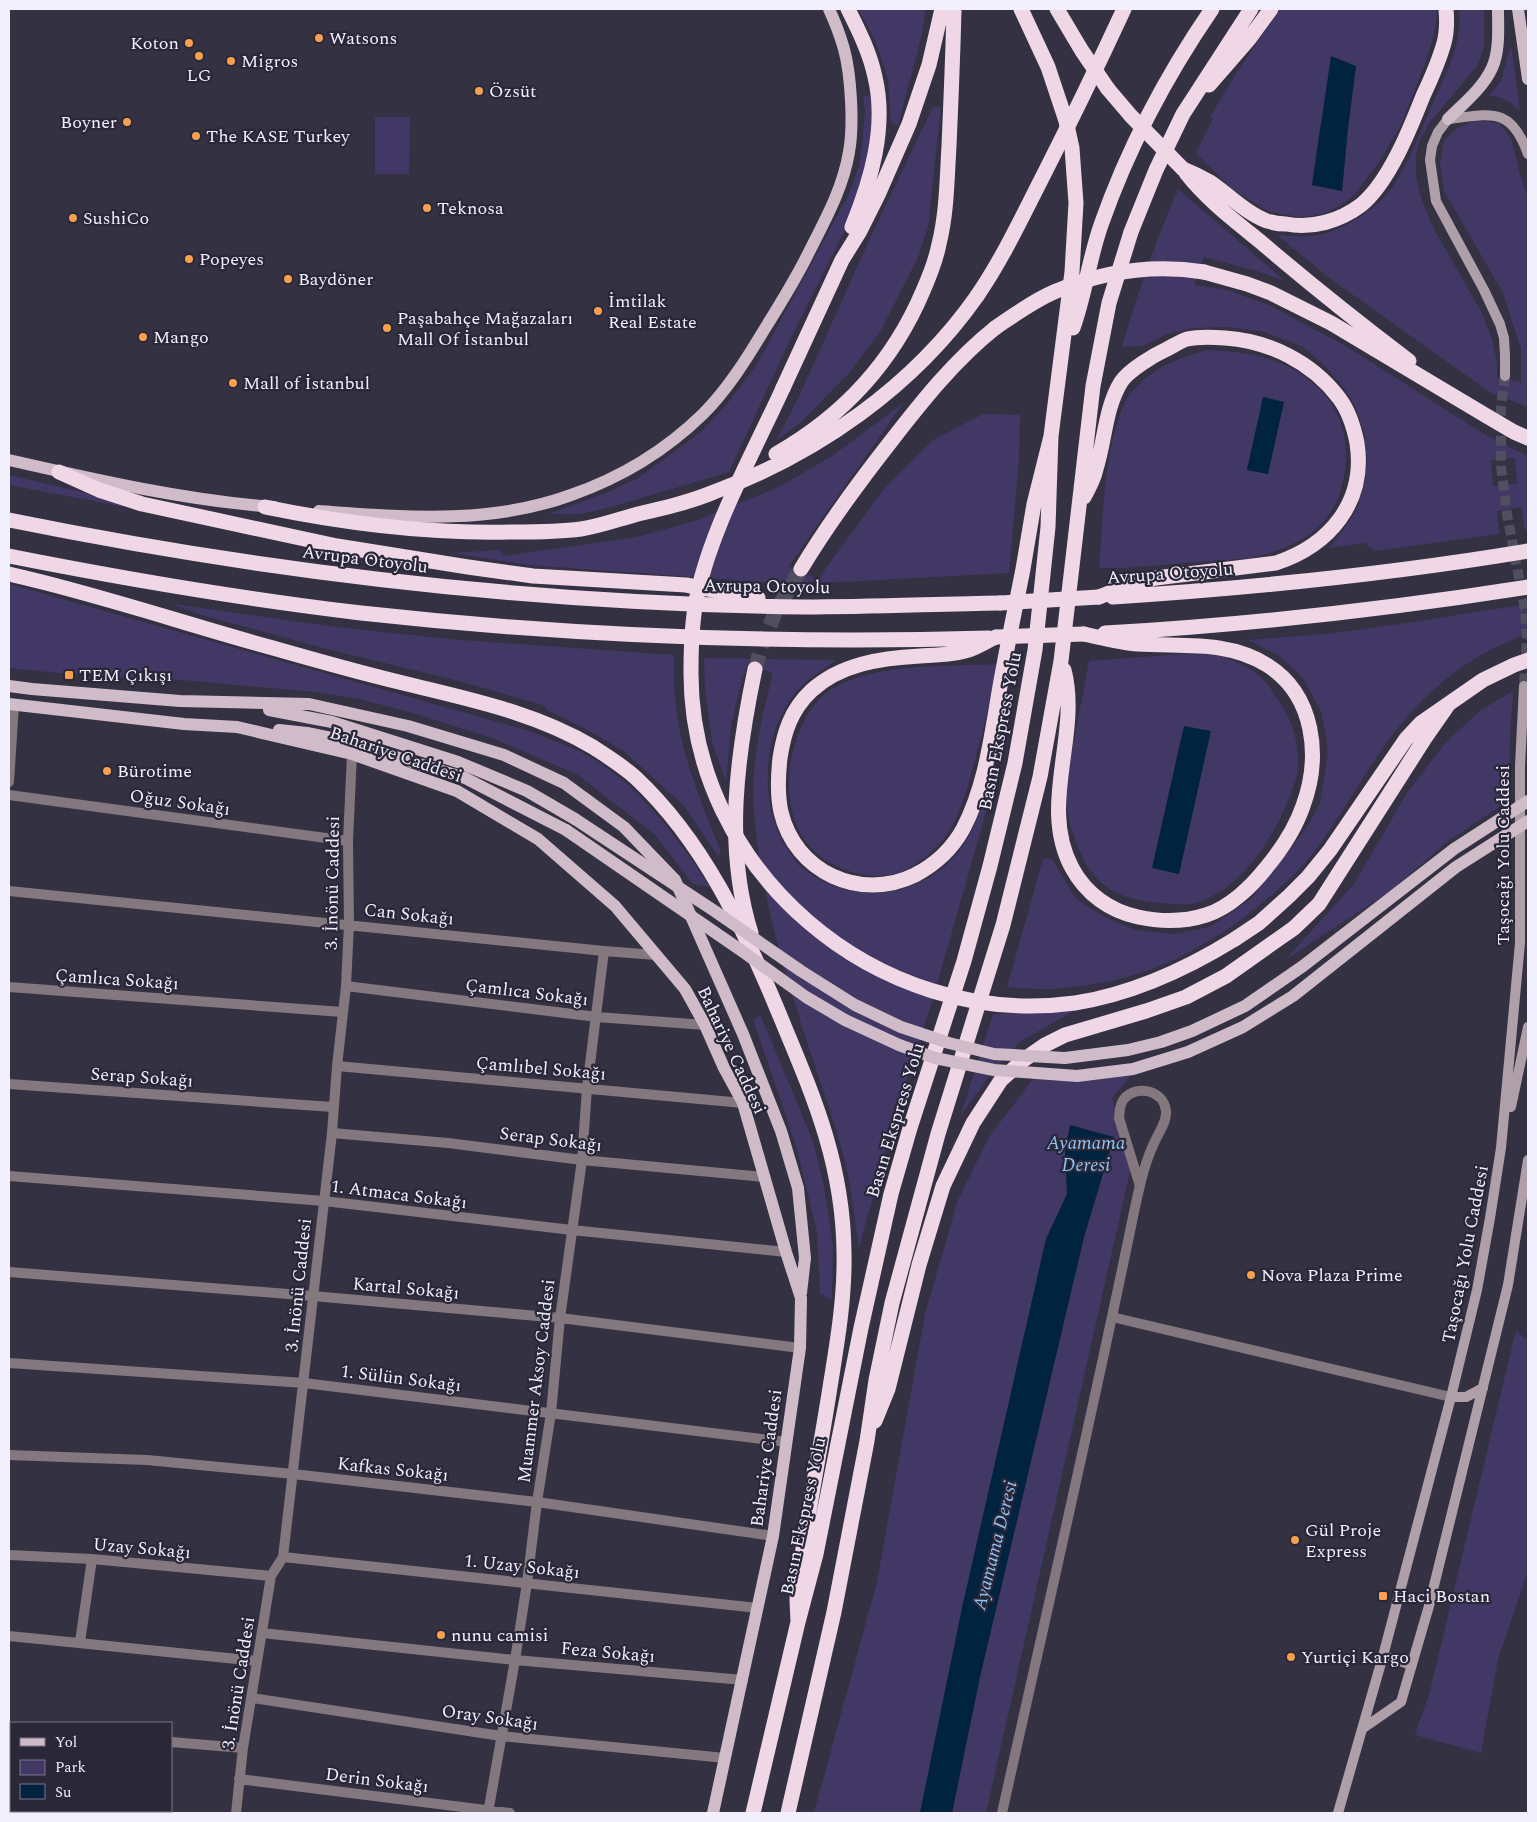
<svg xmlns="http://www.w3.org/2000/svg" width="1537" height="1822" font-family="Spectral,serif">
<rect width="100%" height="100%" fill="#343143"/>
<path fill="#423866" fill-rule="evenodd" d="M858,9H926L921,38L898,126L891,123L888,79L875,40Z
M1280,9H1436L1437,16L1434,34L1427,59L1401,125L1379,162L1354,195L1341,205L1323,214L1300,217L1270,212L1233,190L1196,153L1213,119L1210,117L1237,72ZM1356,66L1348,128L1342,191L1312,185L1320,126Z
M1459,9H1484V48L1477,66L1430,122L1419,142L1416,156V177L1422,201L1434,229L1482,313L1492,339L1497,362V377L1521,382V349L1503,293L1444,191L1440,164L1444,140L1456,129L1476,120L1499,123L1511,138L1520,175L1528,196V407L1491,393L1332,280L1277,235C1292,236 1309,238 1323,234C1347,228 1380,206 1394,185C1410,160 1421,130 1433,103C1446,73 1463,42 1459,9Z
M1511,44L1520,111C1511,102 1502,95 1489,96L1501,81Z
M871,95L872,114L870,147L852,216L787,346L729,472L611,507L580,514H549L606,493L638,478L701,432L726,405L756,366L848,196L859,166L862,146L865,112L863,96Z
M933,107H941L928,227L919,255L906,281L881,330L849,373L799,424L776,441L800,394L872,234Z
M375,117H410L409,174H375Z
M1178,189L1285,281L1257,271L1204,257L1194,285L1228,290L1271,306L1349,348L1487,436L1528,456V529L1525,530L1521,507L1497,511L1499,534L1374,551L1365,543L1329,548L1351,519L1358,505L1365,482L1367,459L1363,429L1354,404L1341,384L1323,364L1303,347L1265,332L1228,327L1193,328L1167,334L1143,346L1122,347C1137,293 1156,241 1178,189ZM1515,458L1517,484L1493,486L1491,460Z
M1207,350C1237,351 1268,355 1295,370C1308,378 1323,391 1331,403C1354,437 1350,495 1321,524C1302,544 1276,552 1250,558L1124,568H1099C1103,518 1104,448 1125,402C1131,390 1146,377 1157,370C1172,361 1190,355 1207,350ZM1264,397L1284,402L1267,474L1247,469Z
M903,403L789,566L818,579L884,489L933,440L983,414L1020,415L1019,459L1009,573L840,582H765L529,565L451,553L499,550L503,556L637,537L695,521L777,488L832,456Z
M9,475L226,526L9,485Z
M9,584L526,730C544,737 562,743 579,751C636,779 676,836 710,887L693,884L655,835L578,775L495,739L413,713L359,699L316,692L182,680L68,674L9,668Z
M172,604L337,627L448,639L674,655C671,731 693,783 721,851L718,856L684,806L625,752L586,729L547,710L543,705L459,681L327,649L205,616Z
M1528,604V634C1466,654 1417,698 1380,752C1357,786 1336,824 1311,856C1292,879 1270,897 1247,915C1196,954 1143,979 1079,986C1069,987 1058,989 1049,989C1035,989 1021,988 1007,987L1043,859H1052L1076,899L1103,916L1135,930L1173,934L1210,927L1251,899L1297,841L1310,822L1320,803L1328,753L1326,736L1321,711L1302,677L1281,657L1249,640L1325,634L1400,624Z
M1182,654C1192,654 1203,652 1212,654C1229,657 1250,667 1263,679C1268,684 1272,691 1276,697C1293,719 1301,747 1297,775C1296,782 1292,789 1290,796C1273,838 1244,886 1199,902C1188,906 1173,904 1162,903C1114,899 1091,885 1075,839C1071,827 1067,815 1066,802C1065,784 1070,765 1073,746C1078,718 1084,689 1089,661ZM1184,726L1210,732L1178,874L1153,868Z
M704,658L836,660C822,670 806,680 795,693C761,736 758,809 790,853C794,858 797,864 802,868C854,909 930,899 966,841C974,828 979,813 984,799L989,801L933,999L894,1119L859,1248C854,1214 851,1180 841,1147C828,1100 810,1054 796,1007C776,943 759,877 754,811C750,764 762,717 773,673L747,664L737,699L731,727L726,781L712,742L705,689Z
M998,664C990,700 982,736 972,771C966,792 960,815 947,834C938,848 915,868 898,873C866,883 822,866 804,839C785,810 785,769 797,738C804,719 814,700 832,689C878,662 946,667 998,664Z
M1513,691L1510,738L1508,801L1448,841L1392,890L1285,960L1354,884L1407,793L1446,742L1481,710Z
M1074,1011L1021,1041L995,1068L961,1115L993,1014Z
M761,1016L814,1144L824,1187L833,1245L832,1300L820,1293L817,1232L797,1149L753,1019Z
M1135,1070L1112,1098L1131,1167L986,1813H952L980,1677L1084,1237L1114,1138L1070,1125L1065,1151L1067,1194L1046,1239L962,1608L920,1813H814L877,1582L925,1314L958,1200L989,1137L1033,1079Z
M1516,1330L1528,1341V1571L1498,1659L1481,1753L1415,1735L1430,1691Z"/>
<path fill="#002340" d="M1331,56L1356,66L1348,128L1342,191L1312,185Z
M1263,397L1284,402L1268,474L1247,470Z
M1184,726L1211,731L1179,874L1152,868Z
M1070,1125L1114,1137L1084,1237L980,1677L952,1813H920L962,1608L1046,1239L1067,1194L1065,1151Z"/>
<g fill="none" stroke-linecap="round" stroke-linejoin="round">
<path stroke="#504e5f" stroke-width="10" stroke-dasharray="10 5" stroke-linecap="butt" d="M1505,376L1501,408V466L1507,514L1525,610L1527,638L1524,686"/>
<path stroke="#504e5f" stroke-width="15" stroke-dasharray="15 8" stroke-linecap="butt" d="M755,669L763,642L776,611L801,569"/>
<path stroke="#82787e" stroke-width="10" d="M9,782L14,705
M9,795L348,841
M9,891L604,951L656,955
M346,986L597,1017L705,1025
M9,987L342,1012
M337,1066L743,1103
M9,1084L333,1107
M332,1133L448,1143L582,1160L765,1177
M9,1176L324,1201L572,1230L786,1252
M9,1272L313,1296L560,1318L800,1348
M1112,1317L1451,1397
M9,1363L304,1383L787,1442
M9,1455L147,1460L293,1474L537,1502L773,1536
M9,1555L92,1559L271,1576
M283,1557L758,1608
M262,1633L515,1660L743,1680
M9,1636L257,1661
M80,1642L92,1559
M252,1698L501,1736L725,1758
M9,1729H11
M171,1742L243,1748
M239,1779L510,1813
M236,1813L243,1748L271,1576L283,1557L332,1133L337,1066L346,986L349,924L348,841L352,754
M488,1813L515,1660L527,1583L537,1502L551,1413L560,1318L582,1160L587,1088L604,951
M1002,1813C1046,1615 1092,1416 1133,1217C1139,1189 1144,1162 1157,1137C1161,1129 1167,1120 1166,1111C1164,1090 1136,1084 1124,1099C1119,1105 1120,1112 1119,1118L1140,1186"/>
<path stroke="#ae9fa8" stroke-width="10" d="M1505,376V355L1504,338L1500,324L1484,290L1436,201L1430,160L1432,146L1438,132L1448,119C1491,114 1511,106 1528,154
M1511,1107L1528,1027
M1451,1397H1466L1483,1388
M1383,1656L1412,1665
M1362,1729L1401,1702L1429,1606L1508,1285L1528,1160
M1338,1813L1383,1656L1451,1397L1477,1290L1490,1218L1501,1148L1520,943V766L1524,686"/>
<path stroke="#d0bcc8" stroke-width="12" d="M1518,9L1528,79
M1448,119C1463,104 1483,88 1492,68C1500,51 1498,27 1498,9
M9,460C97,480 184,500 274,507
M319,511C404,517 490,525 571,495C620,478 666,450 703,414C727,390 746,360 764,330C779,306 794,282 807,256C824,222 843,189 849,152C854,125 851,75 844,49C840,35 835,22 829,9
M9,686L32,689L180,701L309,704L408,726L504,755L564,783L624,827L675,880L743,1034L781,1131L798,1188L805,1258L801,1293
M9,704L184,724L237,727L352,754L457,791L538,839L615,906L685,989L705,1025L724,1068L743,1103L786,1252L801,1298L800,1348L773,1536L713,1813
M269,710L332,722L458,762L527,791L575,819
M279,730L307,733L336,739L465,778L566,830"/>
<path stroke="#efd7e5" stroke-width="15" d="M848,9C859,31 870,53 875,77C887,127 871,181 852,227
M1057,9L1082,51L1108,89
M1209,85L1249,39L1271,9
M1183,169C1193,173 1201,177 1210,182C1229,195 1246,213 1267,221C1273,223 1280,224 1286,224C1312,229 1340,221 1361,205C1389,182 1410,129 1423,96C1431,79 1439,61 1444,43C1447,32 1447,20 1446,9
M1186,173C1207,200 1235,221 1262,243C1310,284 1359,323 1409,361
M1204,272L1247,284L1271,293L1331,323L1485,415L1514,432L1528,438
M1073,328C1085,295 1089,259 1101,225C1128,148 1166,76 1212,9
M783,388L842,260L860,231L878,195L909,124L929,65L942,9
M776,454C843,416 893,362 923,291C930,275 936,260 939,244C947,212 947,178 949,146C951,100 953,54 954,9
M59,472L99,490L142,504L337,546L468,567L533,576L686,585L758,598
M1084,497C1089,488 1094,479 1096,469C1105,441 1105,408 1121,382C1129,370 1154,355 1167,349C1173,346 1181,341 1187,339C1200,336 1213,337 1225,338C1269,341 1312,362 1339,398C1349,411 1354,428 1357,443C1366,502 1330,545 1276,563L1156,578L1132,584L1099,597
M265,507C347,524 430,534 513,532C536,532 559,532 581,529C601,526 619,519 638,514C664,508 690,502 714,492C817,454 914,386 977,296
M9,520C271,573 537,604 804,607C870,607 935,604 1000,603
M9,556C125,579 243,599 361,613C569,636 780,644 989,638
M801,569C828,524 859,482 892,440C923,400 955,360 995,328
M9,574C98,594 185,624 273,648C315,660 357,672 399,682C466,699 532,711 593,747C608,757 623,766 636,778C704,842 743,927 778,1011C812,1093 843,1161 844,1252C845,1295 838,1338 831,1381C821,1446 808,1511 799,1576L797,1600L798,1622
M1113,597C1252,588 1390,574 1528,551
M1105,633C1247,625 1388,609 1528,587
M996,637C987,641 978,647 969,650C954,655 936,655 920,656C881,658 840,664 811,691C791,710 784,732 780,758C778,776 777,794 781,812C795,872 860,902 915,875C936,864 952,849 963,829C985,787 991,739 999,692C1006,651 1015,610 1023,569L1034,504L1051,436L1072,272L1076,203L1072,148L1066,121L1048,67L1021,9
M1064,670C1081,735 1038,805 1072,868C1086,894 1110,911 1138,917C1161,922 1184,922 1206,915C1229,908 1251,887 1266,868C1281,850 1295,829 1303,806C1321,757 1315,695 1267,665C1228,640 1182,647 1138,644C1120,643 1102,638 1084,634
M751,933C724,847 737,755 755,669
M1235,939L1259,923L1289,896L1308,877L1330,850L1406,739L1421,723L1483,680L1514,665L1528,660
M875,1421L888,1389L919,1265L943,1186L973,1123L1001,1080L1022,1061L1045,1045L1065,1035L1146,1011L1186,997L1226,976L1294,928L1319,904L1425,738L1448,705
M753,1813L798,1622L816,1554L861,1328L891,1194L910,1128L964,961L990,866L1015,763L1035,650L1048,527L1051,436
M788,1813L834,1612L867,1441L876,1380L892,1303L938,1134L1003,925L1040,777L1061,661L1093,386L1109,303L1131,232L1156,170L1183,114L1251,9"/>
<path stroke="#d0bcc8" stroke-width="12" d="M575,819L716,912L801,971L855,1005L901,1027L949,1043L994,1054L1065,1058L1128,1050L1161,1042L1192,1031L1245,1006L1303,966L1454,849L1528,801
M566,830L742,951L806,997L845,1020L899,1045L935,1058L994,1070L1077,1076L1133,1069L1188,1052L1243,1027L1293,996L1456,867L1528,821"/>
<path stroke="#efd7e5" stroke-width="15" d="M1108,89L1131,116L1183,169
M977,296C1003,258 1022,217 1043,176C1071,121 1098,65 1124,9
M995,328C1014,315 1033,301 1054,292C1101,272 1153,264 1204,272
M783,388C753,454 712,526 697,596C692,620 691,646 691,670C689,870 877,1030 1075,1003C1133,994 1185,970 1235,939
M1000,603L1099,597
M996,637L1084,634"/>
</g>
<g fill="#f9a04c" stroke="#2a2739" stroke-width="2">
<circle cx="319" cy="38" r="5"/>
<circle cx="189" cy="43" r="5"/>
<circle cx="199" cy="56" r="5"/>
<circle cx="231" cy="61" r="5"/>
<circle cx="479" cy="91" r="5"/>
<circle cx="127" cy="122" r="5"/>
<circle cx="196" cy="136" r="5"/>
<circle cx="427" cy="208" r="5"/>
<circle cx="73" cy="218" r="5"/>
<circle cx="189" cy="259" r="5"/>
<circle cx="288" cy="279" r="5"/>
<circle cx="598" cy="311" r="5"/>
<circle cx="387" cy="328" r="5"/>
<circle cx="143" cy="337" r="5"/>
<circle cx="233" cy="383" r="5"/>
<rect x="64" y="670" width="10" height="10" rx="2.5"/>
<circle cx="107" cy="771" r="5"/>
<circle cx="1251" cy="1275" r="5"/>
<circle cx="1295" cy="1540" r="5"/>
<rect x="1378" y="1591" width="10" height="10" rx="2.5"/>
<circle cx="441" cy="1635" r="5"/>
<circle cx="1291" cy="1657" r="5"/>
</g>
<g text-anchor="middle" stroke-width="4.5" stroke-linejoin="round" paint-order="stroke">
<g font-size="18" fill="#f1f0fc" stroke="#2a2739" text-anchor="start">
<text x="329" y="44">Watsons</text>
<text x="179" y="49" text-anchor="end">Koton</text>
<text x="241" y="67">Migros</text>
<text x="199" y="81" text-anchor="middle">LG</text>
<text x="489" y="97">Özsüt</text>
<text x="117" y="128" text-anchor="end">Boyner</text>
<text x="206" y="142">The KASE Turkey</text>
<text x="437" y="214">Teknosa</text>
<text x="83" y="224">SushiCo</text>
<text x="199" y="265">Popeyes</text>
<text x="298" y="285">Baydöner</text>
<text x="608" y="307">İmtilak<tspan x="608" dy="21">Real Estate</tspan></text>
<text x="397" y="324">Paşabahçe Mağazaları<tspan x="397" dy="21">Mall Of İstanbul</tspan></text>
<text x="153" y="343">Mango</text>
<text x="243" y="389">Mall of İstanbul</text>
<text x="79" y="681">TEM Çıkışı</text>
<text x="117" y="777">Bürotime</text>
<text x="1261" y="1281">Nova Plaza Prime</text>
<text x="1305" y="1536">Gül Proje<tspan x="1305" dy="21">Express</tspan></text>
<text x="1393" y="1602">Haci Bostan</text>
<text x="451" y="1641">nunu camisi</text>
<text x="1301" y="1663">Yurtiçi Kargo</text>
</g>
<g font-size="18" fill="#f1f0fc" stroke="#2a2739">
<text transform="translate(365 559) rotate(7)" y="6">Avrupa Otoyolu</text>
<text transform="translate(1170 573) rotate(-4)" y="6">Avrupa Otoyolu</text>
<text transform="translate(767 586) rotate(1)" y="6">Avrupa Otoyolu</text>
<text transform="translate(1000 731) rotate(-79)" y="6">Basın Ekspress Yolu</text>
<text transform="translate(396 754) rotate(19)" y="6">Bahariye Caddesi</text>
<text transform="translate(180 802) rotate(8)" y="6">Oğuz Sokağı</text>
<text transform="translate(1503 855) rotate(-90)" y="6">Taşocağı Yolu Caddesi</text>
<text transform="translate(332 883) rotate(-89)" y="6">3. İnönü Caddesi</text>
<text transform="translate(409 914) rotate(6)" y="6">Can Sokağı</text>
<text transform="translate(117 979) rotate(4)" y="6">Çamlıca Sokağı</text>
<text transform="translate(527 992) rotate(7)" y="6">Çamlıca Sokağı</text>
<text transform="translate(732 1050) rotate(65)" y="6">Bahariye Caddesi</text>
<text transform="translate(541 1068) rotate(5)" y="6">Çamlıbel Sokağı</text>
<text transform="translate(142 1077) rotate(4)" y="6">Serap Sokağı</text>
<text transform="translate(895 1120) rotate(-73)" y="6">Basın Ekspress Yolu</text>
<text transform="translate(551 1139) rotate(7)" y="6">Serap Sokağı</text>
<text transform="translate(399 1194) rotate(7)" y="6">1. Atmaca Sokağı</text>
<text transform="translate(1465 1254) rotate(-79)" y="6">Taşocağı Yolu Caddesi</text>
<text transform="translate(298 1285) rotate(-84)" y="6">3. İnönü Caddesi</text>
<text transform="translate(406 1288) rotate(5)" y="6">Kartal Sokağı</text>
<text transform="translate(401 1378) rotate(7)" y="6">1. Sülün Sokağı</text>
<text transform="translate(536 1381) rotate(-83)" y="6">Muammer Aksoy Caddesi</text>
<text transform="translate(766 1458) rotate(-82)" y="6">Bahariye Caddesi</text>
<text transform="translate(393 1469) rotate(6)" y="6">Kafkas Sokağı</text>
<text transform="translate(803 1516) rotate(-78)" y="6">Basın Ekspress Yolu</text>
<text transform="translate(142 1548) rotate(5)" y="6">Uzay Sokağı</text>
<text transform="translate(522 1566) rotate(6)" y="6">1. Uzay Sokağı</text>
<text transform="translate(608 1652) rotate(5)" y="6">Feza Sokağı</text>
<text transform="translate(238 1683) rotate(-81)" y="6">3. İnönü Caddesi</text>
<text transform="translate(490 1717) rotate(8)" y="6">Oray Sokağı</text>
<text transform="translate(377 1780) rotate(7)" y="6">Derin Sokağı</text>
</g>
<g font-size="19" font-style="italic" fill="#90c4f4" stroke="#2a2739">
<text x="1086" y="1149">Ayamama<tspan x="1086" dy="22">Deresi</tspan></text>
<text transform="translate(994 1545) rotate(-76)" y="7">Ayamama Deresi</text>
</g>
</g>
<rect width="1537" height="1822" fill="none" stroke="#f1f0fc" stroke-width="20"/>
<rect x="10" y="1722" width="162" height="90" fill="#2a2739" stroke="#7a7787"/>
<rect x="20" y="1738" width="25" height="8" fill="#d0bcc8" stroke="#7a7787"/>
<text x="55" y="1747" font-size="15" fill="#f1f0fc">Yol</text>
<rect x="20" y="1760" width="25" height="15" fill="#423866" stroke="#7a7787"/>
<text x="55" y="1772" font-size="15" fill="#f1f0fc">Park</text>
<rect x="20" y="1784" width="25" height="15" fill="#002340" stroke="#7a7787"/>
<text x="55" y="1797" font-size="15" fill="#f1f0fc">Su</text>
</svg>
